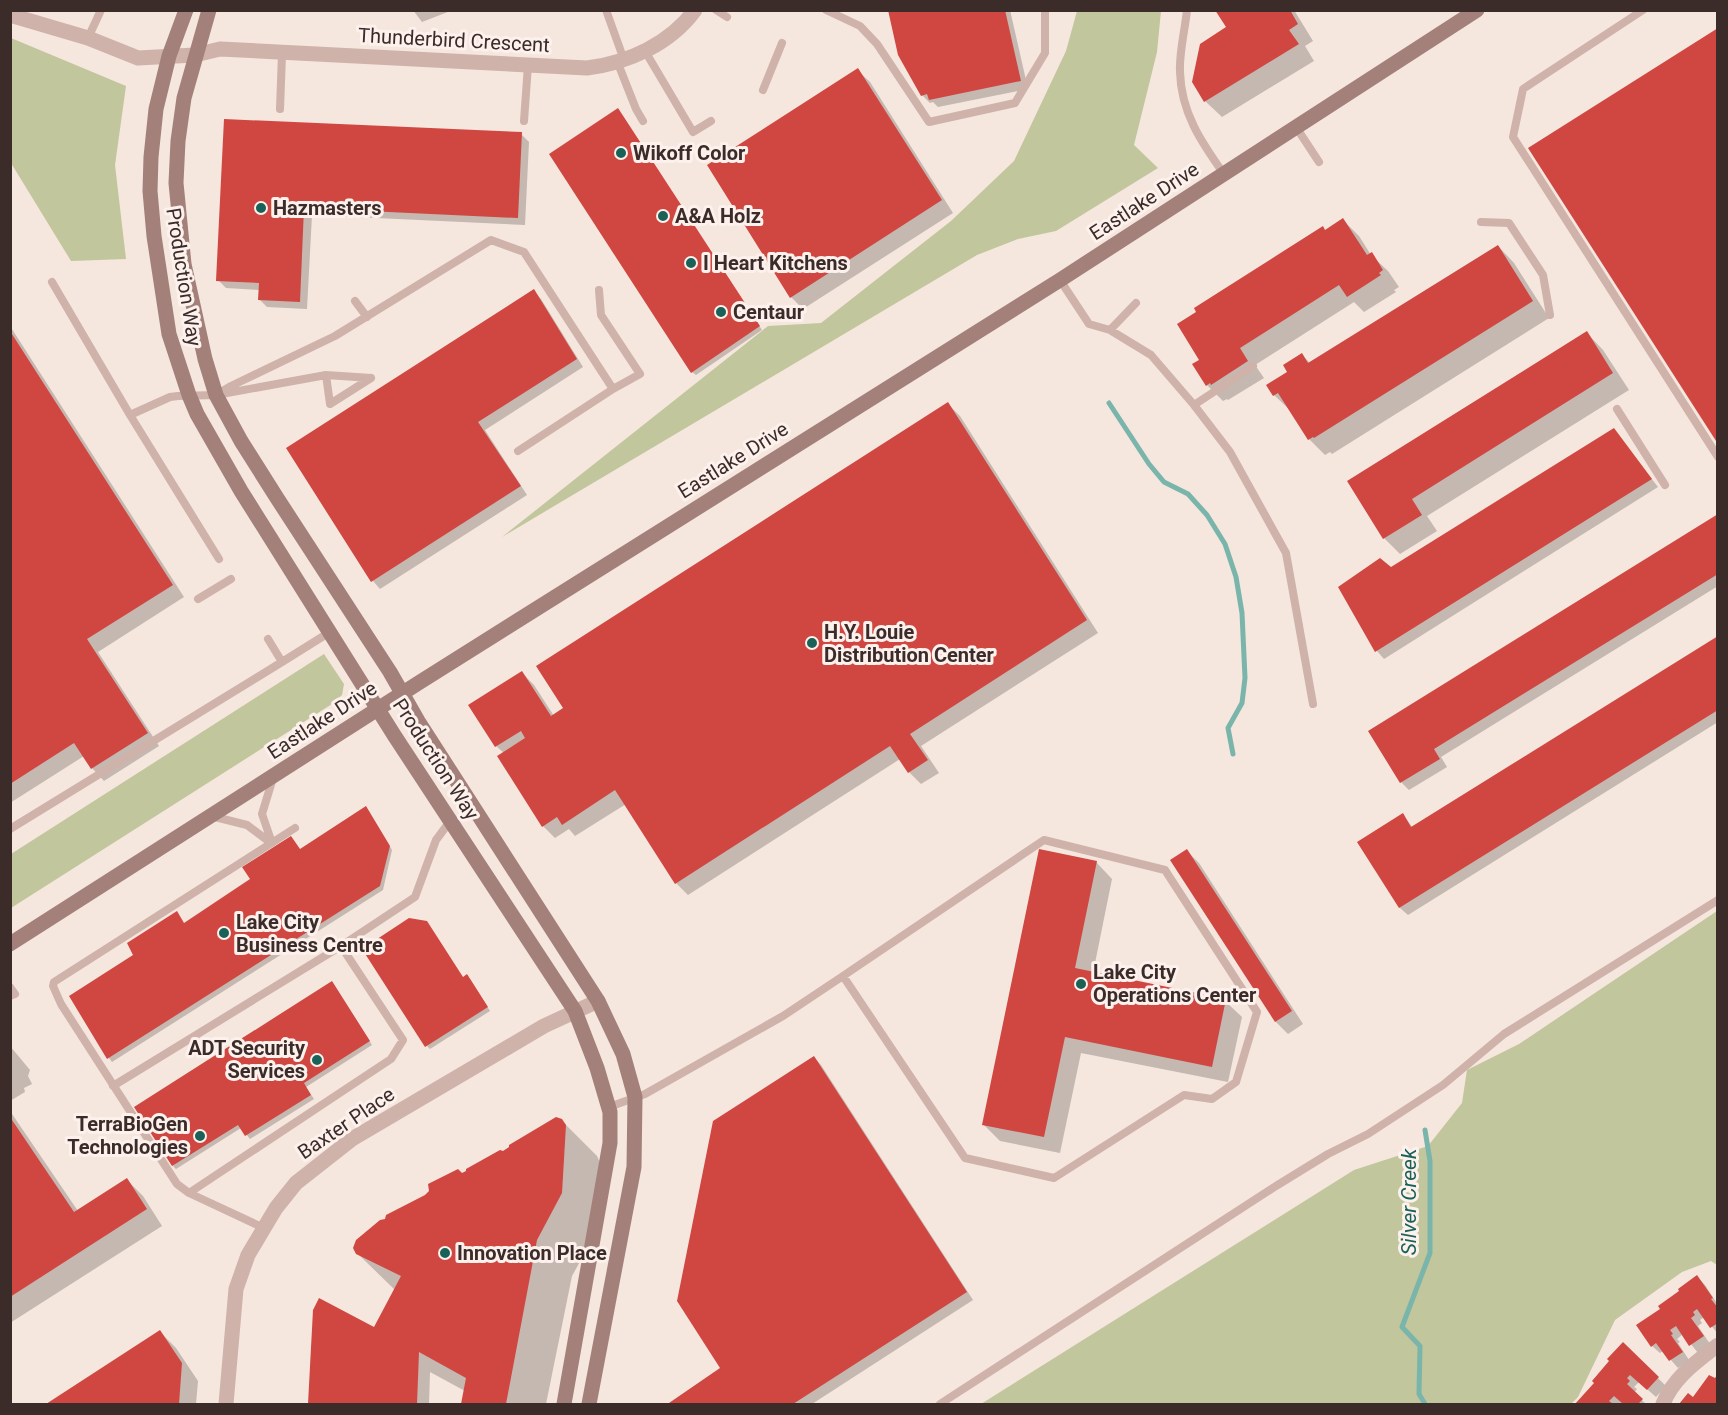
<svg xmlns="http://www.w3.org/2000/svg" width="1728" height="1415" font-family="Roboto,sans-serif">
<rect width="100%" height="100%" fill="#f5e6de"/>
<path fill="#c1c69c" d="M1077,11H1161L1157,52L1134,145L1158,168L1056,231L1018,239L977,255L502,537L768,326L821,323L951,221L1014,161L1066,51Z
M11,38L126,86L115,165L126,259L71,261L11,163Z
M324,654L344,684L342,695L332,704L11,908V854Z
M1717,911V1265L1711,1261L1682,1272L1615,1320L1578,1397L1571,1404H981L1354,1170L1428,1146L1462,1103L1467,1070L1519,1044Z"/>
<path fill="#0003" d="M413,10H453L422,22Z
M889,10H1010L1028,89L938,107L933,102L930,103L922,95Z
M1217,10H1294L1313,41L1305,46L1314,61L1222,117L1205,101L1228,28Z
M857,70L870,82L953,213L803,309L791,297Z
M621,114L762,330L696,375L692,372Z
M226,120L521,134L529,142L525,225L312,215L307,309L267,307L259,299L260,290L226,288L218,280Z
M1343,220L1359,236L1371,255L1388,271L1399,287L1394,290L1396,292L1364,312L1354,302L1255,365L1264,378L1228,400L1227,399L1223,401L1207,385L1325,231Z
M1498,246L1514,263L1549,318L1332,454L1330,452L1325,455L1309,439L1291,411L1274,395L1302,355L1310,363Z
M533,291L541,299L583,367L485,430L527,495L380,589L373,581Z
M10,326L184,597L98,652L159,746L104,781L92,768L84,756L10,803Z
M1587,333L1603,350L1629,390L1427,516L1437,531L1400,554L1384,538L1349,482Z
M948,404L960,416L1098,633L921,746L939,773L921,784L909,772L900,759L688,895L676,883L626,804L575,836L569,829L555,838L543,826L504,753L496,746L522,673L534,685L554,716Z
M1614,430L1658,487L1384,659L1377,651L1340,587L1391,569Z
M1718,516V586L1441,757L1447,767L1409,790L1402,783L1370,732Z
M1718,638V722L1408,915L1400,908L1359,842L1403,815L1413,828Z
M366,808L392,850L383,890L112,1062L109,1058L71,997Z
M1187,851L1199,863L1303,1024L1288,1034L1276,1022L1172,860Z
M1096,862L1112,879L1093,973L1225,1001L1242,1017L1228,1082L1081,1053L1060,1153L1000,1141L983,1124Z
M464,978L470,979L490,1011L430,1049L427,1046Z
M332,983L372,1045L306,1087L314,1099L250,1139L241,1128L176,1169L173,1166Z
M10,1046L30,1070L28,1076L32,1084L24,1088L25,1092L10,1101Z
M814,1057L821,1065L973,1300L812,1404H672L722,1369Z
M10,1111L78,1211L127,1180L143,1196L162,1226L10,1323Z
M561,1120L597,1156L601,1165L596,1233L572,1276L546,1404H462L465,1391L430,1372L429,1404H310L314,1311L382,1334L395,1290L358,1254L386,1220Z
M1697,1277L1705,1285L1718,1305V1334L1704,1317L1700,1320L1702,1323L1698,1326L1710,1344L1698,1353L1683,1334L1677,1339L1680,1342L1678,1343L1689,1360L1678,1368L1663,1351L1660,1353L1652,1346L1662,1309Z
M160,1332L176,1348L198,1381L196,1404H48Z
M1623,1344L1666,1386L1656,1397L1639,1382L1634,1387L1637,1389L1634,1393L1646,1404H1624L1623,1403L1621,1404H1577L1596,1383Z
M1718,1377V1404H1681L1688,1395L1694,1399Z"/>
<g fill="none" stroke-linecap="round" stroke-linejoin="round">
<path stroke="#7ab5ab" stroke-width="5" d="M1109,403L1149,464L1164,482L1188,494L1207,515L1225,544L1236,577L1242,613L1245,678L1242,703L1228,728L1233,754
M1425,1130L1430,1161V1253L1402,1327L1420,1346L1419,1394L1425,1404"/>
</g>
<path fill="#d04641" d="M888,10H1005L1021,81L929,100L927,94L921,96L898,55Z
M1215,10H1290L1298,24L1289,30L1299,44L1204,102L1192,82L1200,44L1226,27Z
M1718,28V444L1528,148Z
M858,68L942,200L790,298L707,165Z
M618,108L760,326L691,373L549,154Z
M224,119L522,132L518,218L304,208L300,302L258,300L259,283L216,281Z
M1343,218L1367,255L1372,252L1383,270L1379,273L1381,275L1347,297L1339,285L1240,348L1248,361L1211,385L1210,383L1206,386L1192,364L1199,360L1177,324L1196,312L1194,308L1323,226L1325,230Z
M1498,245L1533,301L1314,438L1313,437L1308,440L1278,393L1273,396L1266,385L1287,372L1283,365L1302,353L1308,363Z
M534,289L577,359L478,422L521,486L371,582L286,448Z
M10,331L173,585L87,639L148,733L91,769L74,743L10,784Z
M1587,331L1613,373L1412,499L1422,515L1383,539L1347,481Z
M948,402L1087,620L910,734L928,760L908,773L890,746L675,884L615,790L562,825L557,817L542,827L497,756L525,738L521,731L495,747L468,705L522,671L551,716L563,708L536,666Z
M1614,428L1652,479L1375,652L1338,587L1380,558L1391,567Z
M1718,514V574L1434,749L1440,759L1400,783L1368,731Z
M1718,636V710L1399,908L1357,842L1403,813L1411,827Z
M366,806L390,846L380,886L107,1059L69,996L133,955L127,943L177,911L184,923L250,879L242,867L291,836L300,849Z
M1039,849L1097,861L1075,968L1226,999L1212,1067L1065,1037L1044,1137L982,1125Z
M1187,849L1292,1011L1275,1022L1170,860Z
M409,918L427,921L463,977L467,974L488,1007L425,1047L362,949Z
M332,981L370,1041L304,1083L311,1095L245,1136L238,1125L172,1166L134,1107Z
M814,1056L967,1292L793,1404H670L669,1403L720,1368L677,1301L713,1121Z
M10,1117L74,1212L127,1178L147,1209L10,1297Z
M556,1117L562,1119L566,1125L562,1193L537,1240L506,1404H461L466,1378L419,1352L417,1404H308L313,1310L319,1298L374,1327L401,1276L356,1254L353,1248L356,1240L380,1220L385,1219L386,1215L425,1195L429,1191L428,1184L458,1169L462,1173L466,1171V1169L500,1150L503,1151L509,1147V1145Z
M1697,1275L1713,1298L1711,1299L1718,1308V1323L1710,1328L1697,1309L1693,1312L1695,1315L1691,1318L1704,1336L1689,1346L1676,1326L1670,1330L1673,1334L1671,1335L1683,1352L1669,1361L1656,1343L1651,1347L1636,1325L1660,1309L1658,1306L1679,1291L1678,1289Z
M160,1330L182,1363L179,1404H46Z
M1623,1342L1659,1377L1647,1390L1630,1375L1627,1378L1630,1381L1627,1384L1643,1399L1638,1404H1623L1614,1396L1609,1401L1613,1404H1575L1594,1383L1592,1381L1609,1361L1607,1359Z
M1718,1374V1404H1679L1688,1393L1693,1397L1709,1375L1715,1378Z"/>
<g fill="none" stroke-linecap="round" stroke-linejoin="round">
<path stroke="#cfb2a9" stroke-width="8" d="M606,10L624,60
M716,10L727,17
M826,10L860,26L877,44L929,122L1015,103L1045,53V10
M1187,10C1185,30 1179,52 1180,72C1181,112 1201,142 1224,174
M1643,10L1523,89L1513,137L1718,457
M88,38L101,10
M645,51L693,132L711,121
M617,61L636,109L643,121
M763,90L782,43
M280,109L282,54
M524,121L528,65
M1296,127L1319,162
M1481,222L1509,223L1543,275L1550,315
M1060,280L1089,324L1110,330L1151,355L1194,405L1230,452L1286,553L1313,704
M52,282L130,415
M599,290L601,315L640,374L613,389
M355,301L367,317
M1110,330L1136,303
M326,375L330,404L371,378
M216,395L231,386L335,336L491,240L524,252L613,389L518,451
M1194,405L1253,366
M1617,409L1665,485
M219,559L130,415L170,397L178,396L216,395L326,375L371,378
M198,599L231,579
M268,639L282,662L330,632
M211,816L247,825L271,843
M10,829L282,662
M1044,840L1165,870L1257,1012L1236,1082L1212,1099L1184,1095L1054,1178L965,1158L843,976Z
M272,843L262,814L273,778
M10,987L15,994L10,996
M113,1086L341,946
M609,1107L645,1094L783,1016L843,976
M189,1193L177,1184L61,1004L53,986L54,982L295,828
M264,1228L189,1193L391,1059L403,1040L341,946L415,897L436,840L451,820
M940,1404L1276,1186L1328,1154L1368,1134L1443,1085L1504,1034L1718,900"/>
<path stroke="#cfb2a9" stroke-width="15" d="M10,15L88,38L138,58L195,55L220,49L587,68C628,63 670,44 695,10
M226,1404L236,1289L248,1255L276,1208L296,1183L352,1139L544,1026L598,1001
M1663,1404C1673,1378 1696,1362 1718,1345"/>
<path stroke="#a3807a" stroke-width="15" d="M186,10L169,56L156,109L151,157L150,191L154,236L169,334L189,395L197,414L241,491L394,735L575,1011L597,1068L610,1112V1143L564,1404
M209,10L184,98L178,141L176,183L184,264L205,359L216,395L241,441L277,498L390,672L418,721L598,1001L623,1054L635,1097L634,1167L589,1404
M10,944L420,682L1060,280L1477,10"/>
</g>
<g fill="#1a6157" stroke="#fcf1ec" stroke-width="2">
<circle cx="621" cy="153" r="6"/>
<circle cx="261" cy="208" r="6"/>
<circle cx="663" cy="216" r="6"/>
<circle cx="691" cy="263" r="6"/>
<circle cx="721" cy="312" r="6"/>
<circle cx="812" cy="643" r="6"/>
<circle cx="224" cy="933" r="6"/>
<circle cx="1081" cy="984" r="6"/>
<circle cx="317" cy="1060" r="6"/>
<circle cx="200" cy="1136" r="6"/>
<circle cx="445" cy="1253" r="6"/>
</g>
<g text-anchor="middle" stroke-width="6" stroke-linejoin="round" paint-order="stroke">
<g font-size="20" fill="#3b2b29" stroke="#fcf1ec">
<text transform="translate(454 40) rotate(3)" y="7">Thunderbird Crescent</text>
<text transform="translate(1144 201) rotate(-33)" y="7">Eastlake Drive</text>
<text transform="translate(184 277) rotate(81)" y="7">Production Way</text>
<text transform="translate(733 460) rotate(-32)" y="7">Eastlake Drive</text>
<text transform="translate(322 720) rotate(-33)" y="7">Eastlake Drive</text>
<text transform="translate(436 759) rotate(57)" y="7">Production Way</text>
<text transform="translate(346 1123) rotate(-34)" y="7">Baxter Place</text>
</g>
<g font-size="20" font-weight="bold" fill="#3b2b29" stroke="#fcf1ec" text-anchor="start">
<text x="633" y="160">Wikoff Color</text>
<text x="273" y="215">Hazmasters</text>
<text x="675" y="223">A&amp;A Holz</text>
<text x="703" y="270">I Heart Kitchens</text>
<text x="733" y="319">Centaur</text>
<text x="824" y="639">H.Y. Louie<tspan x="824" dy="23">Distribution Center</tspan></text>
<text x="236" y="929">Lake City<tspan x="236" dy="23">Business Centre</tspan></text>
<text x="1093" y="979">Lake City<tspan x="1093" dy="23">Operations Center</tspan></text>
<text x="305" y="1055" text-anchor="end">ADT Security<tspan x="305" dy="23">Services</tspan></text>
<text x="188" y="1131" text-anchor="end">TerraBioGen<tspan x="188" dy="23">Technologies</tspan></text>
<text x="457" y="1260">Innovation Place</text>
</g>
<g font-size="21" font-style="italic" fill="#1a6157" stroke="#fcf1ec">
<text transform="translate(1409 1202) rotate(-90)" y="7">Silver Creek</text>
</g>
</g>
<rect width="1728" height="1415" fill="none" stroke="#3b2b29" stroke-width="24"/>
</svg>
